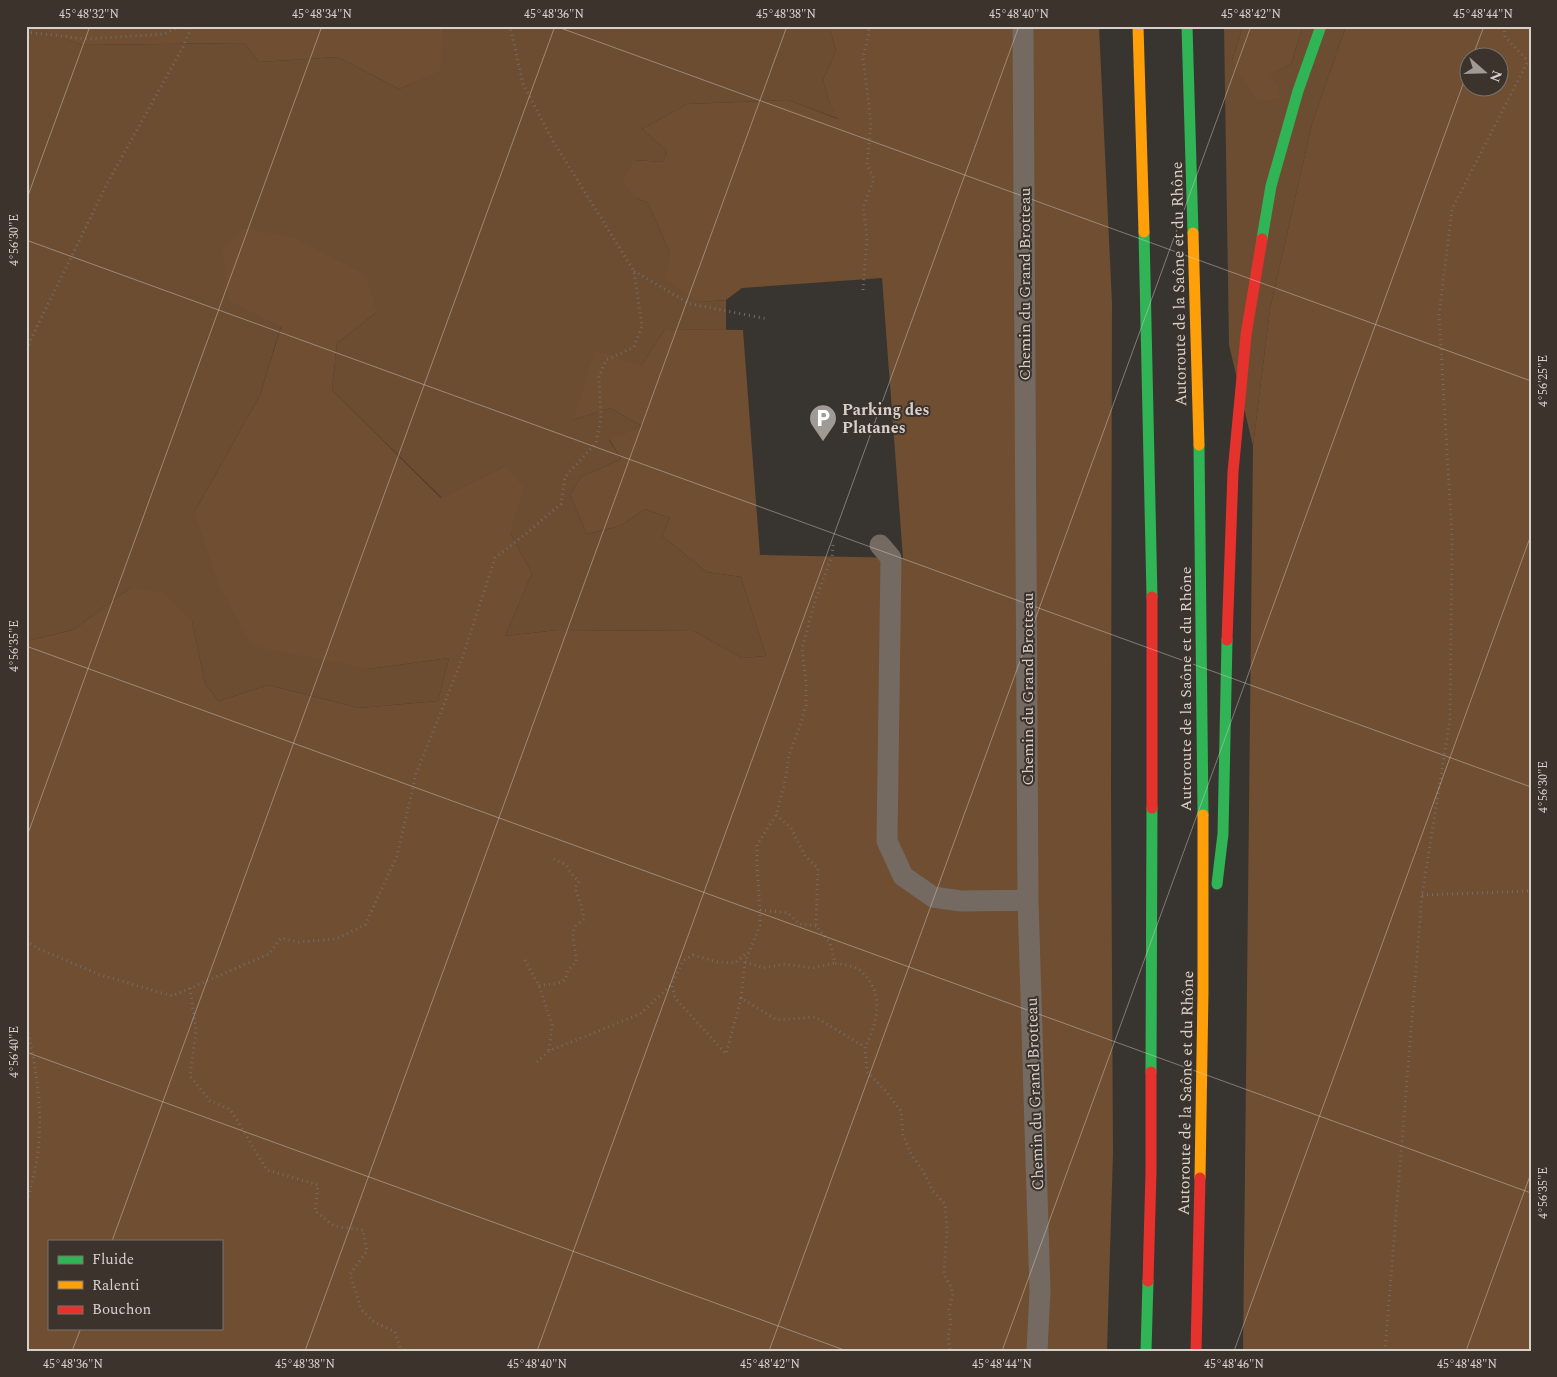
<svg xmlns="http://www.w3.org/2000/svg" width="1557" height="1377" font-family="Spectral,serif">
<rect width="100%" height="100%" fill="#383430"/>
<path fill="#6c4d32" d="M26,26H49L48,32L82,45L244,43L259,62L338,57L399,89L439,72L445,28L449,26H829L836,51L823,80L829,101L839,119L788,100L687,104L642,129L667,151L663,162L635,160L636,198L648,203L670,253L699,302L726,300V330L665,329L641,366L573,420L610,408L642,426L609,440L621,459L581,477L570,495L587,534L620,526L645,509L670,518L662,536L707,572L741,577L766,656L742,658L694,631L557,630L505,636L532,573L510,533L505,466L442,498L332,390L337,343L377,312L281,326L260,395L194,513L369,669L449,658L438,701L359,708L268,685L219,701L205,684L192,621L130,588L73,630L26,641Z
M1224,26H1243L1232,60L1269,75L1291,64L1303,26H1346L1312,124L1270,309L1253,446L1229,345Z"/>
<path fill="#6f4e31" fill-rule="evenodd" d="M49,26H449L445,28L440,72L399,89L338,57L259,62L244,43L82,45L47,32Z
M829,26H1099L1112,303L1111,792L1113,1153L1107,1351H26V641L73,630L130,588L164,592L192,621L205,684L219,701L268,685L359,708L438,701L449,658L369,669L252,646L220,588L194,513L260,395L281,327L229,301L222,250L244,228L293,237L366,275L377,312L337,343L332,390L441,498L505,466L524,487L510,533L532,573L505,636L557,630L694,631L742,658L766,656L741,577L707,572L662,536L670,518L645,509L620,526L587,534L570,495L581,477L621,459L609,439L642,426L610,408L573,420L595,350L641,366L665,329L743,330L760,555L903,558L882,278L742,288L726,300L699,302L665,279L670,253L648,203L636,198L622,181L634,160L663,162L667,151L642,129L687,104L788,100L838,119L829,101L823,80L836,51ZM49,1241H221V1328H49Z
M1243,26H1303L1291,64L1270,75L1279,87V99L1257,101L1232,60Z
M1346,26H1531V1351H1243L1253,446L1270,309L1312,124ZM1470,58H1500V88H1470Z"/>
<g fill="none" stroke-linecap="round" stroke-linejoin="round">
<path stroke="#746c66" stroke-width="3" stroke-dasharray="1 4" stroke-linecap="butt" d="M1504,26L1505,37L1528,61
M26,32L87,39L164,34L181,26
M634,271L690,304L768,319
M863,290L867,238L863,208L874,179L867,165L871,123L863,58L869,32L868,26
M26,349L108,182L183,47L192,26
M833,545L832,556L815,601L802,649L806,682V705L800,726L789,755L785,781L776,815L757,845V865L760,910V925L745,962L741,998L777,1020L815,1017L865,1047L867,1072L884,1089L901,1111L903,1135L911,1154L923,1171L933,1191L945,1204L947,1229L944,1274L950,1285L953,1294L949,1310L951,1323L948,1337L950,1351
M776,815L791,828L805,856L818,868L816,926L830,943L835,963C842,965 853,965 858,969C885,989 879,1021 865,1047
M1422,895L1531,891
M760,910L788,913L799,924L816,926
M26,941L39,949L101,975L172,996L269,954L281,938L299,942L336,939L365,925L397,856L416,774L462,659L495,558L528,532L561,504L565,477L596,443L601,418L599,377L606,360L634,347L642,326L634,271L553,141L523,84L510,26
M525,960L539,986L552,1025L549,1051
M745,962L764,968L783,964L813,968L835,963
M539,986L562,982L566,978L568,970L576,962C577,952 570,935 575,927C577,924 582,921 584,919L581,905L575,888L579,881L574,877L566,865L552,858
M190,988L196,1031L190,1076L210,1101L230,1109L267,1170L318,1185L315,1211L334,1226L363,1230L367,1251L350,1274L361,1309L374,1322L395,1332L400,1348L399,1351
M741,998L726,1054L675,998L672,984L683,961L693,955L717,962L735,963L748,952
M26,1023C35,1064 42,1099 39,1141C38,1164 30,1187 26,1209
M537,1062L549,1051L640,1014L671,985
M1385,1351L1422,895L1450,719L1452,536L1439,315L1452,209L1528,61L1531,63"/>
<path stroke="#746a61" stroke-width="21" d="M1023,26L1028,900L1040,1291L1037,1351
M880,545L891,558L887,841L903,876L933,897L961,901L1028,900"/>
<path stroke="#30b455" stroke-width="11" d="M1187,26L1193,233
M1144,232L1152,597
M1262,239L1271,186L1298,91L1321,26
M1199,445L1203,815
M1217,884L1223,834L1227,640
M1151,1072L1152,808
M1146,1351L1148,1281"/>
<path stroke="#ff9f0a" stroke-width="11" d="M1138,26L1144,232
M1193,233L1199,445
M1200,1178L1203,991V815"/>
<path stroke="#e5322d" stroke-width="11" d="M1227,640L1233,472L1246,335L1262,239
M1152,808V597
M1148,1281L1151,1172V1072
M1196,1351L1200,1178"/>
</g>
<path fill="none" stroke="#d7d1cc" stroke-width="1" stroke-opacity="0.45" d="M555,26L1531,381M1472,58L1484,26M26,201L90,26M26,240L1531,787M26,646L1531,1193M26,839L322,26M26,1052L847,1351M112,1241L555,26M72,1351L81,1328M305,1351L787,26M537,1351L1019,26M769,1351L1251,26M1002,1351L1470,65M1234,1351L1531,535M1466,1351L1531,1173"/>
<defs>
<g id="parking-pin" transform="scale(1.4375)"><path d="M0 17L-7.5 6A9.5 9.5 0 1 1 7.5 6Z" fill="#9f9a95" stroke="#3c332c"/><path d="M-3.5-5.5H1a3.5 3.5 0 0 1 0 7H-1V5.5H-3.5ZM-1-3.4V-.6H.8a1.4 1.4 0 0 0 0-2.8Z" fill="#fff"/></g>
</defs>
<g fill-rule="evenodd">
<use href="#parking-pin" x="823" y="418"/>
</g>
<g text-anchor="middle" stroke-width="4" stroke-linejoin="round" paint-order="stroke">
<g font-size="16" fill="#d7d1cc" stroke="#3c332c">
<text transform="translate(1024 284) rotate(-90)" y="6">Chemin du Grand Brotteau</text>
<text transform="translate(1178 284) rotate(-91)" y="6">Autoroute de la Saône et du Rhône</text>
<text transform="translate(1027 689) rotate(-90)" y="6">Chemin du Grand Brotteau</text>
<text transform="translate(1185 689) rotate(-90)" y="6">Autoroute de la Saône et du Rhône</text>
<text transform="translate(1185 1093) rotate(-89)" y="6">Autoroute de la Saône et du Rhône</text>
<text transform="translate(1034 1094) rotate(-92)" y="6">Chemin du Grand Brotteau</text>
</g>
<g font-size="16" font-weight="bold" fill="#d7d1cc" stroke="#3c332c" text-anchor="start">
<text x="842" y="415">Parking des<tspan x="842" dy="18">Platanes</tspan></text>
</g>
</g>
<rect width="1557" height="1377" fill="none" stroke="#3c332c" stroke-width="55"/>
<rect x="48" y="1240" width="175" height="90" fill="#3c332c" stroke="#7a726c"/>
<rect x="58" y="1256" width="25" height="8" fill="#30b455" stroke="#7a726c"/>
<text x="92" y="1264" font-size="15" fill="#d7d1cc">Fluide</text>
<rect x="58" y="1281" width="25" height="8" fill="#ff9f0a" stroke="#7a726c"/>
<text x="92" y="1290" font-size="15" fill="#d7d1cc">Ralenti</text>
<rect x="58" y="1306" width="25" height="8" fill="#e5322d" stroke="#7a726c"/>
<text x="92" y="1314" font-size="15" fill="#d7d1cc">Bouchon</text>
<g transform="translate(1484 72) rotate(110)"><circle r="24" fill="#3c332c" stroke="#7a726c"/>
<path d="M0-4L9 19L0 12L-9 19Z" fill="#9f9a95"/>
<text y="-8" font-size="14" font-weight="bold" text-anchor="middle" fill="#d7d1cc">N</text>
</g>
<rect x="28" y="28" width="1502" height="1322" fill="none" stroke="#d7d1cc" stroke-width="2"/>
<g font-size="12" text-anchor="middle" fill="#d7d1cc">
<text x="89" y="18">45°48'32"N</text>
<text x="322" y="18">45°48'34"N</text>
<text x="554" y="18">45°48'36"N</text>
<text x="786" y="18">45°48'38"N</text>
<text x="1019" y="18">45°48'40"N</text>
<text x="1251" y="18">45°48'42"N</text>
<text x="1483" y="18">45°48'44"N</text>
<text transform="translate(14 240) rotate(-90)" y="4">4°56'30"E</text>
<text transform="translate(1543 381) rotate(-90)" y="4">4°56'25"E</text>
<text transform="translate(14 646) rotate(-90)" y="4">4°56'35"E</text>
<text transform="translate(1543 787) rotate(-90)" y="4">4°56'30"E</text>
<text transform="translate(14 1052) rotate(-90)" y="4">4°56'40"E</text>
<text transform="translate(1543 1193) rotate(-90)" y="4">4°56'35"E</text>
<text x="73" y="1368">45°48'36"N</text>
<text x="305" y="1368">45°48'38"N</text>
<text x="537" y="1368">45°48'40"N</text>
<text x="770" y="1368">45°48'42"N</text>
<text x="1002" y="1368">45°48'44"N</text>
<text x="1234" y="1368">45°48'46"N</text>
<text x="1467" y="1368">45°48'48"N</text>
</g>
</svg>
